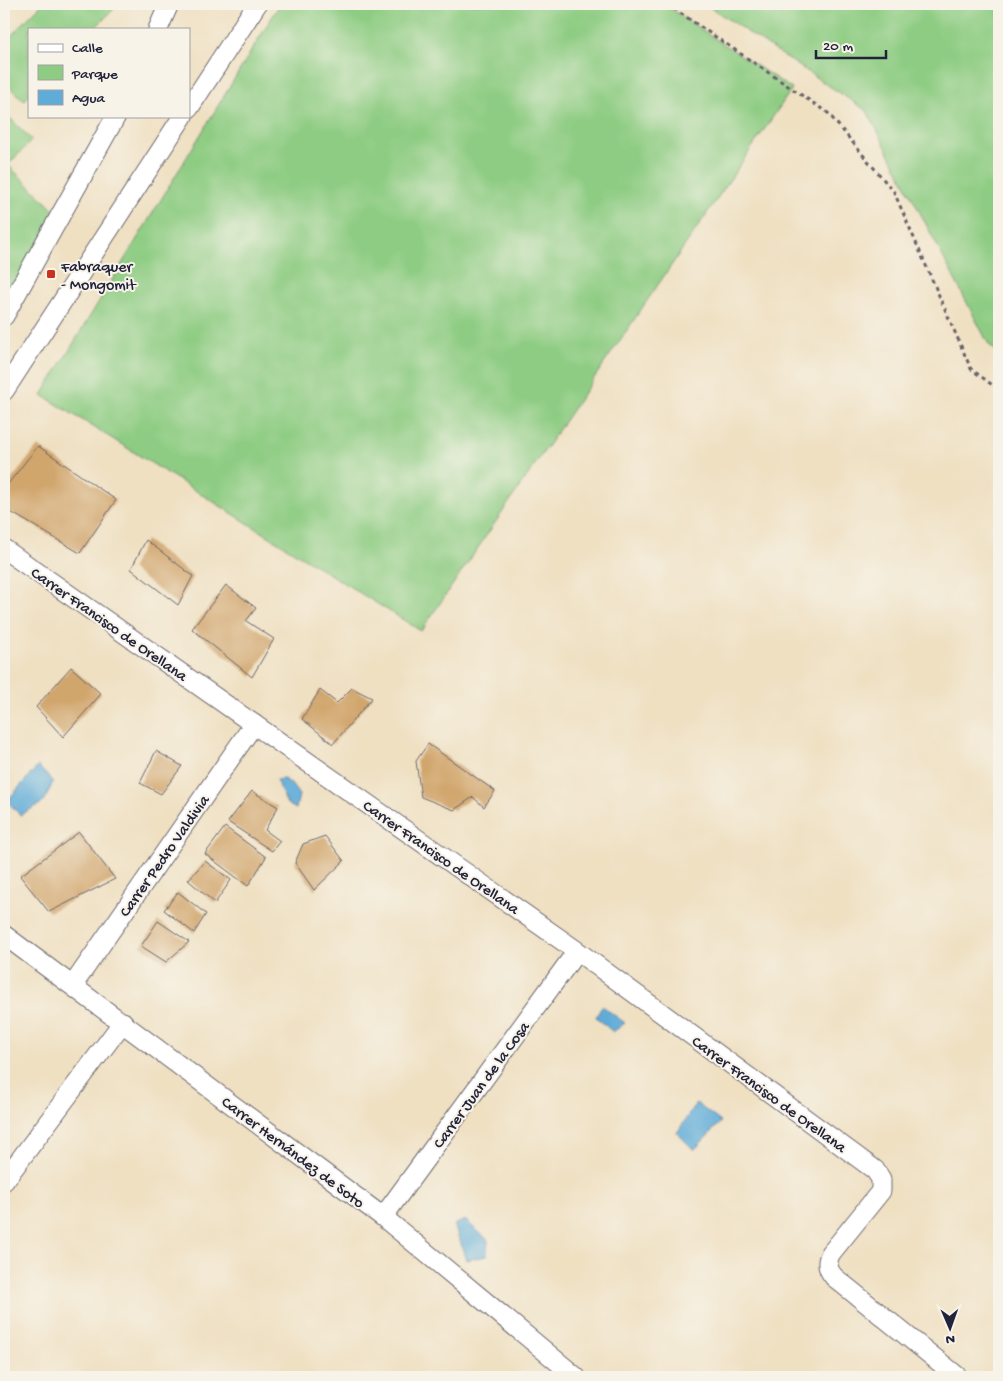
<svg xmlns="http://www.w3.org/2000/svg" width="1003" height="1381" font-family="'Gochi Hand',sans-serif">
<rect width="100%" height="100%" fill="#f7f3e8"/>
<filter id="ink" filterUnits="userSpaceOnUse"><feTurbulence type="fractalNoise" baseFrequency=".02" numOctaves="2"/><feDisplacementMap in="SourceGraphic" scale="10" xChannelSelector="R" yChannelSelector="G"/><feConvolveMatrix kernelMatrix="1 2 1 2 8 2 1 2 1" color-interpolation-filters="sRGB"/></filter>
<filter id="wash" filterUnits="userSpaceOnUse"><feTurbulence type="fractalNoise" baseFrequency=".0096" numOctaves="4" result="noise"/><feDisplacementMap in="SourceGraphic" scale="20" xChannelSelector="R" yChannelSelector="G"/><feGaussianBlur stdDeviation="1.12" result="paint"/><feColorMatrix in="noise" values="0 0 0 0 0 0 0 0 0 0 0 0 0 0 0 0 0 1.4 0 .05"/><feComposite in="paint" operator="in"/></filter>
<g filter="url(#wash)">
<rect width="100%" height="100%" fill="#efe0c2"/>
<path fill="#8dcc82" stroke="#58775e" d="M42,4H109L114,9L94,29H29V96L24,101L4,81V43Z
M280,4H663L792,89L421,631L42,395Z
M705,4H999V353L989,345L867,111Z
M4,112L32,140L8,165L60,216L4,316Z"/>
<path fill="#5facd8" stroke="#40678a" d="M38,766L53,782L44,802L20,815L7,801Z
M284,779L291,784L299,795L296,809L287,804L276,780Z
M602,1006L625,1023L613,1032L596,1017Z
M696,1103L721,1122L694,1150L677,1133Z
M465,1220L488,1240L487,1256L467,1260L454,1225Z"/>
<g id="blocks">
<path fill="#d1a66d" d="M38,446L116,500L80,553L4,508V489Z
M146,540L193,576L178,605L131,569Z
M226,585L256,608L246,621L274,639L252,677L192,629Z
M71,667L101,694L63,737L36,707Z
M352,688L372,698L333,744L302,719L320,690L337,703Z
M428,744L495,791L484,807L473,797L454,810L421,797L416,761Z
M156,751L182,766L161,794L140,783Z
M252,791L278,807L265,830L280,841L272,851L228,822Z
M225,827L266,857L248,886L205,854Z
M79,832L115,879L49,912L20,876Z
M325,836L344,861L314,890L295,863L303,844Z
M205,861L231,880L215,903L188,880Z
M178,892L206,914L194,933L164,910Z
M158,921L189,942L166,962L141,946Z"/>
</g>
</g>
<g filter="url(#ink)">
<use href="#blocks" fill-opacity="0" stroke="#6a646a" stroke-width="1"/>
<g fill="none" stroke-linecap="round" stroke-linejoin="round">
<g stroke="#6a646a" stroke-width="21">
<path id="street" d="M158,29L169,4
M189,108L257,4
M4,316L116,116
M4,391L183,116
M4,549L577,951L875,1170L881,1179V1191L831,1253C826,1262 827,1269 834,1277L958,1377
M4,935L383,1217L576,1377
M73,985L254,724
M4,1181L123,1022
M383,1217L577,951"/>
</g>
<path stroke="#6a646a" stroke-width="3" stroke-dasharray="4 4" stroke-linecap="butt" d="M667,4L828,113L894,192L971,369L999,390"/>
<use href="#street" stroke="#fff" stroke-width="19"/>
</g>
</g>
<rect fill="#c8321e" stroke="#f7f3e8" stroke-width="2" x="46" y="269" width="10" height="10" rx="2.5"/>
<g text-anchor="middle" stroke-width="4" stroke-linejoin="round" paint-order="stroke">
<g font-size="16" fill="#22223b" stroke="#f7f3e8" text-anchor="start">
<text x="61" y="271">Fabraquer<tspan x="61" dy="18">- Mongomit</tspan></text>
</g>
<g font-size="16" fill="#22223b" stroke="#f7f3e8">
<text transform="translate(110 623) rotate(35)" y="6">Carrer Francisco de Orellana</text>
<text transform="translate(163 855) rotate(-55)" y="6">Carrer Pedro Valdivia</text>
<text transform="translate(442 856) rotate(35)" y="6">Carrer Francisco de Orellana</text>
<text transform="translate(480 1084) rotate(-54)" y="6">Carrer Juan de la Cosa</text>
<text transform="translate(770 1093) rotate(36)" y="6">Carrer Francisco de Orellana</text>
<text transform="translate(294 1151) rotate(37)" y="6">Carrer Hernández de Soto</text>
</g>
</g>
<rect width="1003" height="1381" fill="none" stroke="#f7f3e8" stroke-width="20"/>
<rect x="28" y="28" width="162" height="90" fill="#f7f3e8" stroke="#a29fa3"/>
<rect x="38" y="44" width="25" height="8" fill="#ffffff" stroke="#a29fa3"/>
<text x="72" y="52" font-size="15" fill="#22223b">Calle</text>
<rect x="38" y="65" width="25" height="15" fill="#8dcc82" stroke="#a29fa3"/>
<text x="72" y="78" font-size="15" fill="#22223b">Parque</text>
<rect x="38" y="90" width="25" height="15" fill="#5facd8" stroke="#a29fa3"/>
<text x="72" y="102" font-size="15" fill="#22223b">Agua</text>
<g transform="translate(950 1328) rotate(178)" stroke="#f7f3e8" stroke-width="4" paint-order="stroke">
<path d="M0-4L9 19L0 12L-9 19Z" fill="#22223b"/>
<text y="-8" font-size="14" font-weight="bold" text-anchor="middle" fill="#22223b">N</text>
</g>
<path d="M816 50v8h70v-8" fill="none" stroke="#22223b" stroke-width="2.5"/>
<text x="823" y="50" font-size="15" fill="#22223b" stroke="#f7f3e8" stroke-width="4" paint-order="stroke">20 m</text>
</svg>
